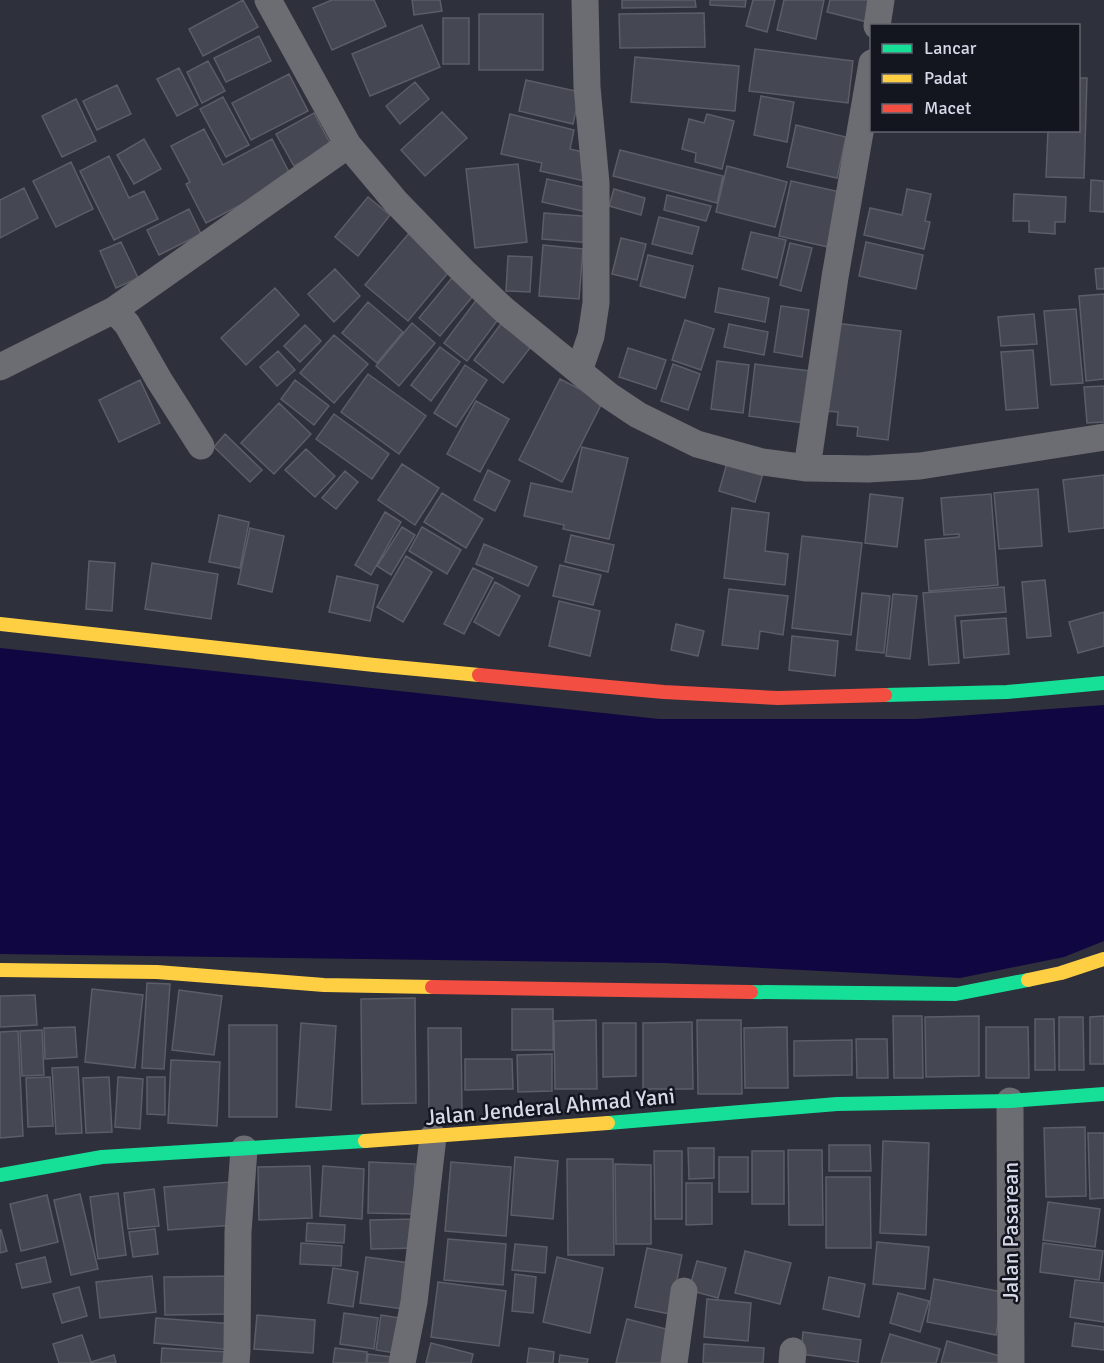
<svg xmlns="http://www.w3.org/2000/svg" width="1104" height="1363" font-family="Signika,sans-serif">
<rect width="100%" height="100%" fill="#2e303c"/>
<path fill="#0f0642" d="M0,648L659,719H917L1104,705V941L1064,957L960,978L664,963L0,954Z"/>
<path fill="#454752" stroke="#5b5d67" stroke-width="1.5" d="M243,0L258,27L203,56L189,29Z
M332,0H374L386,26L332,50L313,8Z
M412,0H440L442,11L414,15Z
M622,0H695L696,7L622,8Z
M710,0H746L745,7L710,5Z
M753,0H775L767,32L746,26Z
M784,0H824L816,39L777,30Z
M830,0H873L867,22L827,12Z
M704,13L705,47L620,48L619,14Z
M479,14H543V70H479Z
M443,18H469V64H443Z
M422,25L440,67L370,96L352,54Z
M259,36L271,61L226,82L214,58Z
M755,49L853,61L848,103L749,91Z
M635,57L739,66L735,111L631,102Z
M208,61L225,91L202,103L187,72Z
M179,68L198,105L177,116L157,79Z
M289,74L308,111L251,140L232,103Z
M1078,78H1087L1084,178L1046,177L1048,130H1078Z
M526,80L580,92L573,124L519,111Z
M415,82L429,99L400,124L386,106Z
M117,85L131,114L97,130L83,101Z
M761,96L794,102L787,142L754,135Z
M223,97L249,145L226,157L200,109Z
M76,99L96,141L62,157L42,116Z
M442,112L467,138L425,176L401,150Z
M314,113L331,145L294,166L276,134Z
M510,114L574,130L570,149L591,154L585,181L540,171L542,163L501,154Z
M707,114L734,121L722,169L695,162L696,153L682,149L689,119L704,123Z
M796,125L846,137L837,178L787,167Z
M204,129L223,165L272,139L292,178L206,223L186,184L190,182L171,146Z
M144,139L161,169L134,184L117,155Z
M620,150L723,176L717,203L613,176Z
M109,156L129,198L144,191L158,219L114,240L80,171Z
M71,162L93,209L56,227L33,181Z
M518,164L527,242L475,248L466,169Z
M727,166L787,182L775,227L716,212Z
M547,179L592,189L587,212L542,202Z
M1091,180L1104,181V212L1090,211Z
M791,181L840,192L828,247L779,236Z
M24,188L38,218L0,238V200Z
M614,189L645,198L641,215L609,206Z
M907,189L931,194L925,221L930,222L924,249L864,235L870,208L902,215Z
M1014,194L1066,197L1065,222H1055V234L1029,232V221H1013Z
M667,195L711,206L706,221L664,210Z
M368,197L390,215L358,256L335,237Z
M189,209L201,234L159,255L147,230Z
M544,213L594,217L592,243L542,239Z
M659,217L699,227L692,254L652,244Z
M410,232L452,268L408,321L365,285Z
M751,232L786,240L777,278L742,269Z
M621,238L646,244L637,280L612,274Z
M121,242L138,278L116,288L100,251Z
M866,242L923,255L916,289L859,276Z
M790,243L812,248L801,291L780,285Z
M543,245L583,249L579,299L539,296Z
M648,255L693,266L685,298L640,286Z
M508,256L532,257L530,292L506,291Z
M1104,268V289H1097L1095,269Z
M335,269L360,296L334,322L308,294Z
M456,273L477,291L440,336L419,318Z
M275,288L299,315L246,365L221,338Z
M719,288L769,298L765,322L715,312Z
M1104,294V379L1086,381L1079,296Z
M477,299L500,317L467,361L444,343Z
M368,302L403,332L377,363L342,333Z
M781,306L809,310L802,357L774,352Z
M1076,309L1083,383L1051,385L1044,311Z
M1034,314L1037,344L1001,346L998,317Z
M685,320L714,329L701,370L672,360Z
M503,321L533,344L503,383L474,360Z
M412,323L435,343L399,386L376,366Z
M835,323L901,331L888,440L857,436L858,427L837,425L838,412L825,411Z
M729,324L768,332L764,355L724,347Z
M305,325L321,341L300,362L284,346Z
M334,335L368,364L334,403L300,373Z
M440,347L460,362L431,401L411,385Z
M628,348L666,360L656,389L619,377Z
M1033,350L1038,408L1006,410L1001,352Z
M278,351L295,370L277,386L260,367Z
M717,361L749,365L743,413L711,409Z
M673,364L700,374L688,410L661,401Z
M755,364L810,371L804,423L749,416Z
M465,365L487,380L456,427L434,413Z
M368,374L426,416L399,454L341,412Z
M560,379L603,401L562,482L519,460Z
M140,380L160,423L119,442L99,400Z
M295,380L329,406L314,425L281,399Z
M1104,386V422L1087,423L1084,387Z
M476,401L509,419L480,472L447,454Z
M279,403L311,434L274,474L241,443Z
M334,414L389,454L372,479L316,439Z
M225,434L262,470L250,482L214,447Z
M582,447L628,458L609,539L563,529L564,525L524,516L531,483L572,492Z
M306,449L335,476L315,497L285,470Z
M727,463L763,473L755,502L719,491Z
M402,464L439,488L415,525L378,500Z
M488,470L510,481L495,511L474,500Z
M345,471L358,482L336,509L322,498Z
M1104,475V528L1069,532L1063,480Z
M1038,489L1042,546L999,549L994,493Z
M442,493L483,519L466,548L424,522Z
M870,494L903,498L897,547L865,543Z
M991,494L998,585L929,591L925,540L959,537V534L944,535L941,498Z
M732,508L769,513L765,551L788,554L785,585L724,578Z
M385,512L401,522L371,575L355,565Z
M219,515L249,522L240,568L209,562Z
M402,527L415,535L391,575L377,566Z
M422,527L461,550L447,574L409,551Z
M250,528L284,536L272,592L238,584Z
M571,535L614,545L608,572L565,562Z
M802,536L862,543L851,635L792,628Z
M484,544L537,567L528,586L476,564Z
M406,556L432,572L403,622L377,607Z
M89,561L115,563L112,611L86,609Z
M152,563L218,574L211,619L145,609Z
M560,565L601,575L593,605L553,596Z
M473,568L493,578L464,634L444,624Z
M337,576L378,585L370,621L329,612Z
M1045,580L1051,636L1027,638L1022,582Z
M495,582L520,596L499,636L474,622Z
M1004,587L1006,612L955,616L959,663L929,665L923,593Z
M729,589L788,596L783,635L760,631L758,649L722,645Z
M862,593L890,596L884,653L856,650Z
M893,594L917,596L910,659L886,656Z
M559,601L600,611L590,656L549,646Z
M1104,612V646L1078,653L1069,622Z
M1006,618L1009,654L964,658L961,621Z
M676,624L704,631L698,656L671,650Z
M792,636L838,641L835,676L789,670Z
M147,983L170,984L164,1069L142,1068Z
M92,989L143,995L135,1068L85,1062Z
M179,990L222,996L214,1055L172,1050Z
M35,995L37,1025L0,1027V996Z
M415,998L416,1103L362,1104L361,999Z
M512,1009H553V1050H512Z
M893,1016H922L923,1078H894Z
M979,1016V1076L926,1077L925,1017Z
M1104,1016V1064H1090V1017Z
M1059,1017H1083L1084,1070H1059Z
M1035,1019H1054L1055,1070H1035Z
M596,1020L597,1089H555L554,1021Z
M697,1020H741L742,1094H698Z
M692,1022L693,1089H643V1023Z
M301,1023L336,1026L331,1110L296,1107Z
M603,1023H636V1076L603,1077Z
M229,1025H277V1117H229Z
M75,1027L77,1057L45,1059L44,1028Z
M787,1027L788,1088H745L744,1028Z
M986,1027H1028L1029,1078H986Z
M428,1028H461L462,1113H429Z
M42,1030L44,1075L22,1076L20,1031Z
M18,1031L23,1136L0,1138V1032Z
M856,1039H887L888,1078H857Z
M852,1040V1075L794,1076V1041Z
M552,1054V1091L518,1092L517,1055Z
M465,1059H512L513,1089L465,1090Z
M171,1060L220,1062L217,1126L168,1123Z
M78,1067L82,1133L56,1134L52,1068Z
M50,1077L53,1126L28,1127L26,1078Z
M109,1077L112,1132L86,1133L83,1078Z
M118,1077L143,1079L140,1129L115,1127Z
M147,1077H165V1115L147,1114Z
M1085,1127L1086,1196L1046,1197L1044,1128Z
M1088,1133H1104V1198L1090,1199Z
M883,1141L929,1143L926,1235L880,1233Z
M829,1145H870L871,1171H829Z
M688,1148H714V1178L689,1179Z
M788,1150H822L823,1225H789Z
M654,1151H682V1219H655Z
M752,1151H784V1204H752Z
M515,1157L558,1161L553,1219L511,1215Z
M719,1157H748V1192H719Z
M567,1159H613L614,1255H568Z
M369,1162L415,1164L414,1214L368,1213Z
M451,1162L511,1167L506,1236L445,1231Z
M615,1164L651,1165V1244H616Z
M310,1166L312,1218L259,1220L258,1167Z
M323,1166L364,1169L362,1219L320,1216Z
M826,1177H870L871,1248H826Z
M231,1182L234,1225L168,1230L164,1187Z
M686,1183H712V1224L686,1225Z
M154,1189L159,1226L128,1229L124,1193Z
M118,1193L126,1255L98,1259L90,1197Z
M80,1194L98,1269L71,1275L54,1200Z
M47,1195L58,1242L21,1251L10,1204Z
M1048,1202L1100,1209L1095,1247L1043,1240Z
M417,1219L418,1248L371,1249L370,1220Z
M307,1223L345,1225L344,1243L306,1241Z
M155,1229L158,1254L133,1257L129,1232Z
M0,1230H1L7,1251L0,1253Z
M448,1239L506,1244L503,1285L444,1280Z
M877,1242L929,1247L925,1289L873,1284Z
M301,1243L342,1246L341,1266L300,1264Z
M1043,1243L1103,1251L1099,1280L1040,1272Z
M515,1244L547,1247L545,1273L512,1270Z
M647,1248L682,1255L670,1314L635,1307Z
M745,1251L791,1263L780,1304L735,1293Z
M45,1257L51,1282L22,1288L16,1264Z
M366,1257L417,1264L410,1310L360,1303Z
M557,1257L603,1268L590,1333L543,1322Z
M697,1261L726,1268L718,1298L689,1290Z
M333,1268L358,1272L353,1307L328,1303Z
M515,1274L536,1277L533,1313L512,1311Z
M152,1276L156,1312L100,1318L96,1282Z
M234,1276L235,1314L165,1315L164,1277Z
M829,1277L865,1284L859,1317L823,1309Z
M934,1279L1003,1292L996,1335L927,1322Z
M1075,1280L1104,1283V1322L1070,1317Z
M438,1282L506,1291L499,1346L431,1337Z
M79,1287L87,1316L62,1323L53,1294Z
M898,1293L929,1301L920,1332L890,1323Z
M707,1299L751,1303L748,1341L704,1337Z
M344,1313L378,1318L374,1349L340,1344Z
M257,1315L315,1320L313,1353L254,1349Z
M381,1315L406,1319L401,1354L376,1350Z
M156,1318L234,1324L232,1350L154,1343Z
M627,1319L670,1330L662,1363H616Z
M1075,1323L1104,1327V1350L1072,1346Z
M803,1332L861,1340L858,1362L801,1354Z
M890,1334L940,1349L936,1363H881Z
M82,1335L91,1362L114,1355L116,1363H59L53,1344Z
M947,1341L1000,1356L999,1363H941Z
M431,1343L473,1354L471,1363H426Z
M704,1344L764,1348L763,1363H703Z
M162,1348L227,1352V1363H161Z
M335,1348L367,1352L366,1363H333Z
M529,1348L554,1352L553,1363H527Z
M368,1354L400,1358L399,1363H367Z
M560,1355L588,1359L587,1363H559Z"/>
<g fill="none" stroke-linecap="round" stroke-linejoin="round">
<path stroke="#6c6d72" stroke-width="27" d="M268,0L348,145L396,202L462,270L503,309L608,395L638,415L697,444L762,462L807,468L868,469L920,466L1104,437
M877,26L881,0
M0,367L114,310
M579,371L591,336L596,303V183L587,87L585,0
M201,446L159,380L127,324L114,310L348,145
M807,468L835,277L872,63
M1010,1101L1011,1363
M236,1363L237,1351L238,1232L244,1149
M402,1363L414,1302L433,1137
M674,1363L684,1291
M792,1363L793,1351"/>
<path stroke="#16e098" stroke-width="14" d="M885,695L1007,692L1104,683
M751,992L956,994L1028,980
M608,1123L837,1104L1010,1101L1104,1094
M0,1175L102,1157L365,1141"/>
<path stroke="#ffcf43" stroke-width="14" d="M0,624L374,665L479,675
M0,970L157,972L324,985L432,987
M1028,980L1061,973L1104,959
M365,1141L608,1123"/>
<path stroke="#f24e42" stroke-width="14" d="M479,675L664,692L778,698L885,695
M432,987L751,992"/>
</g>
<g text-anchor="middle" stroke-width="5" stroke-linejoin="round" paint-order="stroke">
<g font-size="22" fill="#d6d9e8" stroke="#13151f">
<text transform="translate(550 1106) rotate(-5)" y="8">Jalan Jenderal Ahmad Yani</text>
<text transform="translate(1010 1232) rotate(-90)" y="8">Jalan Pasarean</text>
</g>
</g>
<rect x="870" y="24" width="210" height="108" fill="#13151f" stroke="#61636f" stroke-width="1.5"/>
<rect x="882" y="44" width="30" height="9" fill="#16e098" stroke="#61636f" stroke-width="1.5"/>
<text x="924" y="54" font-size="18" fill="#d6d9e8">Lancar</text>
<rect x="882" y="74" width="30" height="9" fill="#ffcf43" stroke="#61636f" stroke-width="1.5"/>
<text x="924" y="84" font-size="18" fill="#d6d9e8">Padat</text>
<rect x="882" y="104" width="30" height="9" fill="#f24e42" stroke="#61636f" stroke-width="1.5"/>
<text x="924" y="114" font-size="18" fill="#d6d9e8">Macet</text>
</svg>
